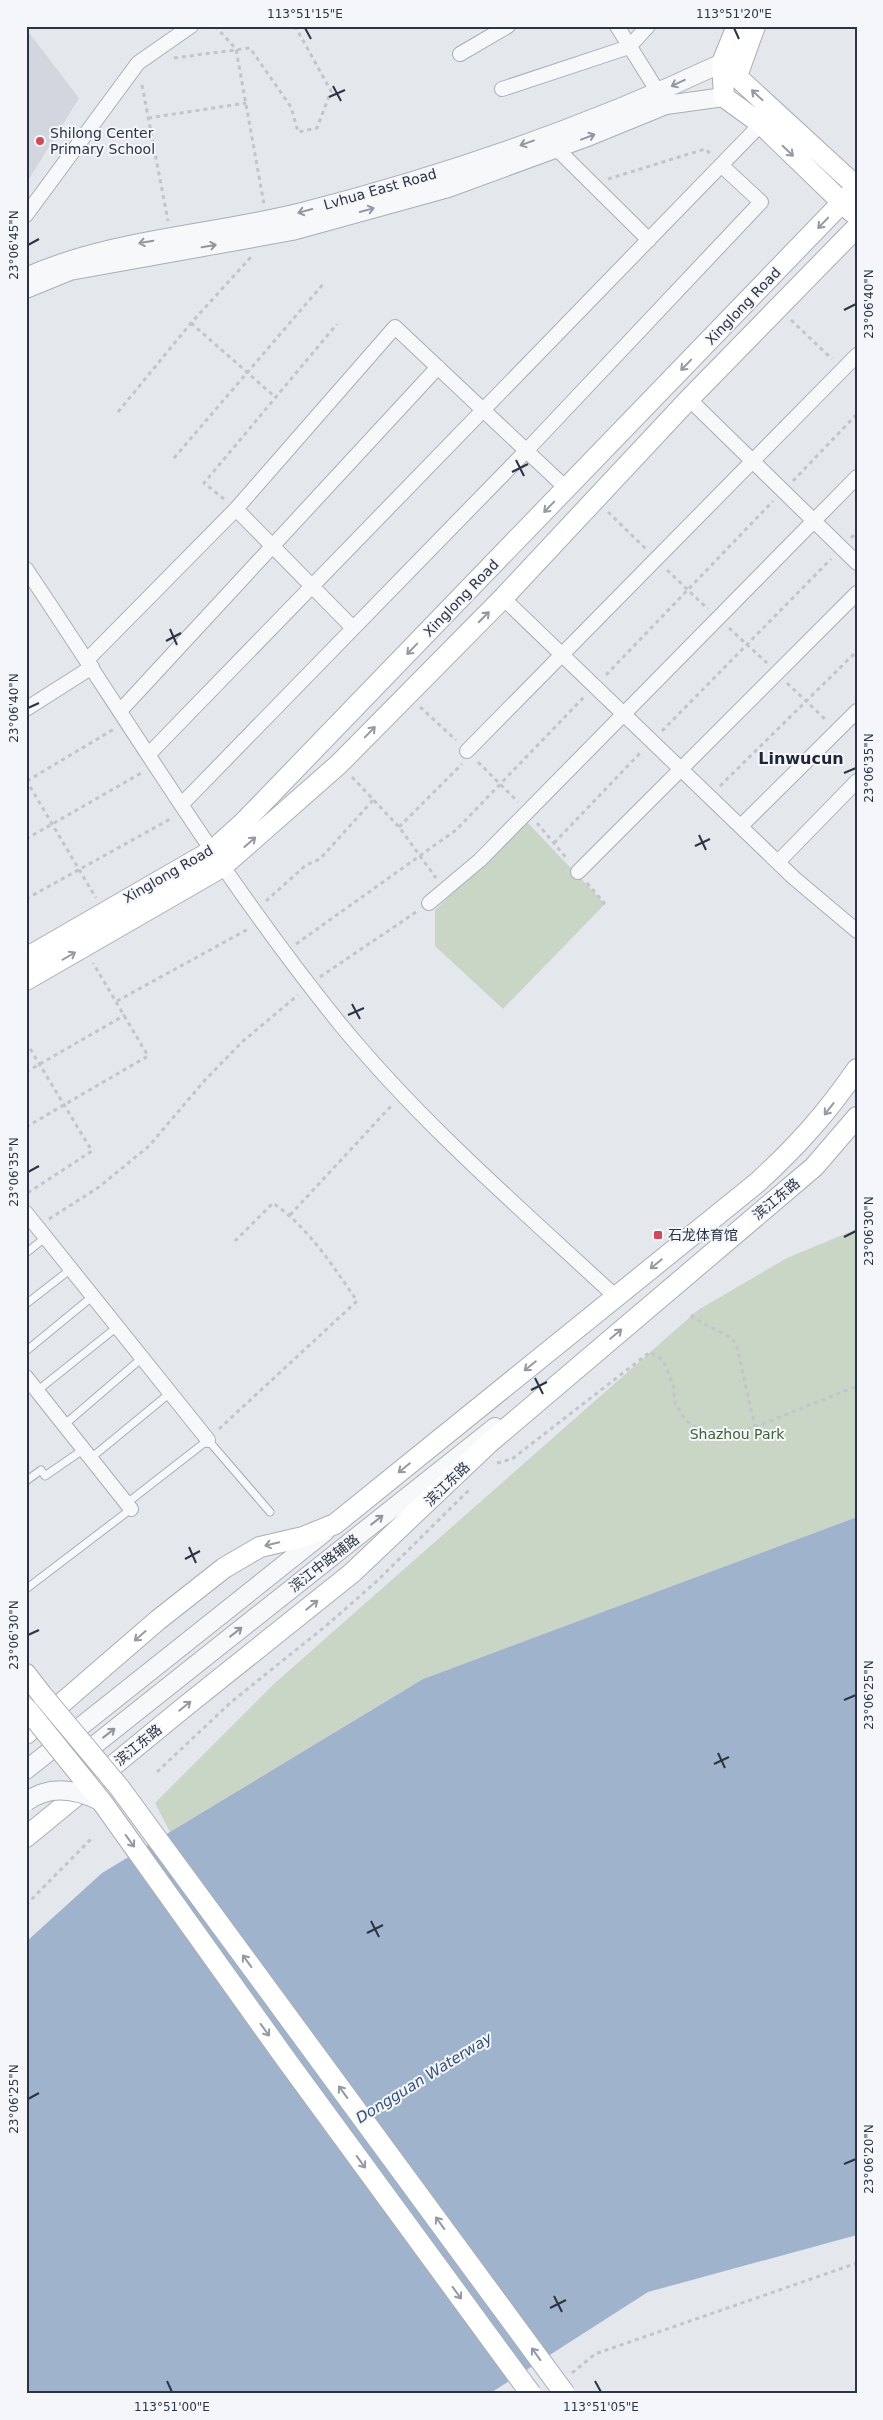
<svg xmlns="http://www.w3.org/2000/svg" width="883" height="2420" font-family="'DejaVu Sans','Noto Sans SC',sans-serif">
<rect width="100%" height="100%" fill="#e4e7ec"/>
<path fill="#d2d6de" d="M26,29L79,98L26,184Z"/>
<path fill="#c9d6c5" d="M527,822L605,904L503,1009L435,946V910Z
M857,1229V1517L423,1679L170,1832L155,1803L276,1682L698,1310L787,1258Z"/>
<path fill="#9fb4cc" d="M857,1517V2235L648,2292L489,2394H26V1942L102,1873L423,1679Z"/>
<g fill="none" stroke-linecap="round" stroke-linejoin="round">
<g stroke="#a9aeb7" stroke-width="9">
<path id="service" d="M26,1253L46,1237
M26,1304L71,1269
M26,1351L93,1296
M37,1391L117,1327
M64,1425L142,1358
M91,1458L170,1393
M26,1481L41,1470L45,1476L84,1449
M127,1503L208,1440L270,1512
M26,1589L131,1509"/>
</g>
<g stroke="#a9aeb7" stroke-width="16">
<path id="minor" d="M617,26L663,100
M460,54L508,26
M502,89L629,47L648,26
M556,148L649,240
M26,215L138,63L191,26
M689,399L857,563
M236,509L353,628
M26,569C129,722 224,881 340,1024C422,1124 521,1209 616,1297
M503,598L794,878L857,931
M87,660L236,509L395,327L567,489
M26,709L92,667
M120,711L438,367
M467,751L857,355
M149,754L761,124
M182,804L526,451L761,202L721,165
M741,826L857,711
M778,862L857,781
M578,872L857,593
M429,903L480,860L857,477
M26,1213L208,1440
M26,1377L131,1509"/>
</g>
<g stroke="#a9aeb7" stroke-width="20">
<path id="tertiary" d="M26,277C113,238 211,235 302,212C446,175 588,126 722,63
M26,289L70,271L292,231L448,188L590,136L666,105L724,97
M77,1759L495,1427
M26,1770L325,1532"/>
</g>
<g stroke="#a9aeb7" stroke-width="22">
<path id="secondary" d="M737,26L722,63L724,97L761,124L852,212
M722,63L857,187
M737,76L755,26
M26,958L213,850L243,823L857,187
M26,980L222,867L339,764L503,598L689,399L857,227
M26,1674L43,1696
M26,1734L158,1620L224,1568L260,1547L303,1537L335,1524L758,1182C798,1145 826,1114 857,1069
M26,1837L182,1709L352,1573L489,1443L814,1167L857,1117"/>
</g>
<path stroke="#c2c5cb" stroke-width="3" stroke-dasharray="4 4" stroke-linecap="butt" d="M215,26L236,49L264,204
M174,58L250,48L291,107L298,132L317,128L331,91L295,26
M142,85L168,221
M148,118L246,103
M608,179L705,149L712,155
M791,320L832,359
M191,323L274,396
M118,412L191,323L251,257
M174,458L324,283
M793,481L857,414
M224,499L204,483L337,324
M608,512L647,550
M851,538L857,532
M667,570L708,609
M729,628L767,663
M606,675L773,501
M787,683L826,720
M420,707L456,740
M662,731L831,559
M478,762L518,802
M352,777L399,827L436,878
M26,780L96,898
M27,781L114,729
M720,786L857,651
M537,823L568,860
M399,827L462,764
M26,839L143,772
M554,843L642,751
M587,883L605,904
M26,899L172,818
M266,901L306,865L320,859L374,799
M296,944L456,830L584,697
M320,977L416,912
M117,1001L250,928
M26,1042L92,1151L26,1194
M26,1072L125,1015
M26,1127L148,1056L93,963
M290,1215L392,1105
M49,1219L99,1187L149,1146L205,1080L242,1042L298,995
M691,1315C707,1328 724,1331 736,1343L755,1427
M219,1429L357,1301C333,1266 308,1227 273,1203L235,1241
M497,1463L512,1459L650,1352L663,1360L673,1385L675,1403L686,1421L701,1430L715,1433H735L755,1427L857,1386
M157,1772L230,1703L327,1625L377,1581L469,1490
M26,1905L91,1839
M572,2373L595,2354L857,2263"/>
<use href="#service" stroke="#f7f8fa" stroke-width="7"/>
<use href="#minor" stroke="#f7f8fa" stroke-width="14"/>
<use href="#tertiary" stroke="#f7f8fa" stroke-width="18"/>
<use href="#secondary" stroke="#fff" stroke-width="20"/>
<g stroke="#a9aeb7" stroke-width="20" stroke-linecap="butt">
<path id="tertiary-bridge" d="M26,1802C50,1784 77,1789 102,1802"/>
</g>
<g stroke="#a9aeb7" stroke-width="22" stroke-linecap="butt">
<path id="secondary-bridge" d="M43,1696L119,1787L565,2394
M27,1709L102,1802L285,2058L531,2394"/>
</g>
<use href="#tertiary-bridge" stroke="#f7f8fa" stroke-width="18"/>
<use href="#secondary-bridge" stroke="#fff" stroke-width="20"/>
</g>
<defs><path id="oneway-shaft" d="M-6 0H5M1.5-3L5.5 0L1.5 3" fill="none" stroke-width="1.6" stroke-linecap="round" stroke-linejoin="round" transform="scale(1.25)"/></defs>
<g stroke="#9196a0">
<use href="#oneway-shaft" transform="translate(678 83) rotate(155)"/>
<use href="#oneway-shaft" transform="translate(588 137) rotate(-21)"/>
<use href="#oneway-shaft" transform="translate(527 143) rotate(160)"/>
<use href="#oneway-shaft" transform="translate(367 210) rotate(-15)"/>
<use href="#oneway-shaft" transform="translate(305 211) rotate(165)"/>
<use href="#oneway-shaft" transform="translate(146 242) rotate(170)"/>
<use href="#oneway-shaft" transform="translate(209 246) rotate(-10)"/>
<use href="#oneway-shaft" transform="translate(377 1520) rotate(-38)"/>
<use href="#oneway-shaft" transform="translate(236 1632) rotate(-38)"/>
<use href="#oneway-shaft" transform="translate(109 1733) rotate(-38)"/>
</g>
<g stroke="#959aa2">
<use href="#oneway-shaft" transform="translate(757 95) rotate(-137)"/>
<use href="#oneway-shaft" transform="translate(788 151) rotate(44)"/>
<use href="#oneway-shaft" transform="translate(823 223) rotate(134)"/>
<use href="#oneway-shaft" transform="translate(686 365) rotate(134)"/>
<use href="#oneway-shaft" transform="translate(549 507) rotate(134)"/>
<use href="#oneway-shaft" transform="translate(484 617) rotate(-45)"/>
<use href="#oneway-shaft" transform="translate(412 649) rotate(134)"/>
<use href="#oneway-shaft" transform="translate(370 732) rotate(-46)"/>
<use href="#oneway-shaft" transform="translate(250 842) rotate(-41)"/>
<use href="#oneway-shaft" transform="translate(69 956) rotate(-30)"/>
<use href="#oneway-shaft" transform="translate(829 1109) rotate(128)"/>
<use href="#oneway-shaft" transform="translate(656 1264) rotate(141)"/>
<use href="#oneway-shaft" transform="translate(616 1334) rotate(-40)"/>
<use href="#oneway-shaft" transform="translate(530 1366) rotate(141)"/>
<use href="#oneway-shaft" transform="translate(404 1468) rotate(141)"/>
<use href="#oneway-shaft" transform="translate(272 1544) rotate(167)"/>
<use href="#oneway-shaft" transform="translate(312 1605) rotate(-39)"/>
<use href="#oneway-shaft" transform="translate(140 1636) rotate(139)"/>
<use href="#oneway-shaft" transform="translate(185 1706) rotate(-39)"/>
<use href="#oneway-shaft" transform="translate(130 1841) rotate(54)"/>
<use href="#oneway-shaft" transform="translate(247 1961) rotate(-126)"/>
<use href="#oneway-shaft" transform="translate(265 2030) rotate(54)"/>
<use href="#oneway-shaft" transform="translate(343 2092) rotate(-126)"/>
<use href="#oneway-shaft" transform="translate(361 2162) rotate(54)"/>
<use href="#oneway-shaft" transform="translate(440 2223) rotate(-126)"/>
<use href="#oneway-shaft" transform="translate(457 2293) rotate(54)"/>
<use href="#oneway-shaft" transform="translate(536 2354) rotate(-126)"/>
</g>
<path fill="none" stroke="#2b3445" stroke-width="2" d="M305,28L311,39M734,28L739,39M333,86L341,101M329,97L345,90M28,245L39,239M844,310L856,304M516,460L524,476M512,472L528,464M170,629L177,645M166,641L181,633M28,708L39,703M844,773L856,768M699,835L706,850M695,846L710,839M352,1004L360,1019M348,1015L364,1008M28,1172L39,1166M844,1237L856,1231M535,1378L543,1394M531,1390L547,1382M189,1547L196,1563M185,1559L200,1551M28,1635L39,1630M844,1700L856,1695M718,1753L725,1768M714,1764L729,1757M371,1921L379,1937M367,1933L383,1925M28,2099L39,2093M844,2164L856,2159M554,2296L562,2312M550,2308L566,2300M167,2381L172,2392M595,2381L601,2392"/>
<g fill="#d1495b" stroke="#f4f6f9" stroke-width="2">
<circle cx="40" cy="141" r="5"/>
<rect x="653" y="1230" width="10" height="10" rx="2.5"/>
</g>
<g text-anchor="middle" stroke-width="4" stroke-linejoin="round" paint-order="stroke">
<g font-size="14" fill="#2b3445" stroke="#f4f6f9" text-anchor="start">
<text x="50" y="138">Shilong Center<tspan x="50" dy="16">Primary School</tspan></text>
<text x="668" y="1240">石龙体育馆</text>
</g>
<g font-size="14" fill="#2b3445" stroke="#f4f6f9">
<text transform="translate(380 189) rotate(-16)" y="5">Lvhua East Road</text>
<text transform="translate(743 306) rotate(-46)" y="5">Xinglong Road</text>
<text transform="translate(461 598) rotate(-46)" y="5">Xinglong Road</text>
<text transform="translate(168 874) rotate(-30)" y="5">Xinglong Road</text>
<text transform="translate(776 1199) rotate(-40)" y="5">滨江东路</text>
<text transform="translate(447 1484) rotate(-44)" y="5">滨江东路</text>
<text transform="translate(324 1563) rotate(-38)" y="5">滨江中路辅路</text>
<text transform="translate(138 1745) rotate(-39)" y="5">滨江东路</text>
</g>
<g font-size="14" fill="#3f6138" stroke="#f4f6f9">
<text x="737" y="1439">Shazhou Park</text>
</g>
<g font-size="15" font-style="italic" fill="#34527a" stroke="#f4f6f9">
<text transform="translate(424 2078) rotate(-32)" y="5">Dongguan Waterway</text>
</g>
<g font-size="16" font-weight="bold" fill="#1d2536" stroke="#f4f6f9">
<text x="801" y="764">Linwucun</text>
</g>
</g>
<rect width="883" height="2420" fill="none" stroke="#f4f6f9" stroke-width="55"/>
<rect x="28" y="28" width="828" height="2364" fill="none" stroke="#2b3445" stroke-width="2"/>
<g font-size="12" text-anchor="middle" fill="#2b3445">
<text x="305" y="18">113°51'15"E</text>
<text x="734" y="18">113°51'20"E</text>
<text transform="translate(14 245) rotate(-90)" y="4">23°06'45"N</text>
<text transform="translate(869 304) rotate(-90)" y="4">23°06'40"N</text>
<text transform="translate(14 708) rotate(-90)" y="4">23°06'40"N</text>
<text transform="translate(869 768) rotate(-90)" y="4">23°06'35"N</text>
<text transform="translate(14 1172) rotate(-90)" y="4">23°06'35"N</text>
<text transform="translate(869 1231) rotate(-90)" y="4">23°06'30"N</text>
<text transform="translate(14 1635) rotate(-90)" y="4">23°06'30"N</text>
<text transform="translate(869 1695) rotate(-90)" y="4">23°06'25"N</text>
<text transform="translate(14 2099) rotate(-90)" y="4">23°06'25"N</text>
<text transform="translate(869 2159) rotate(-90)" y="4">23°06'20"N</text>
<text x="172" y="2411">113°51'00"E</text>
<text x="601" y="2411">113°51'05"E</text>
</g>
</svg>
